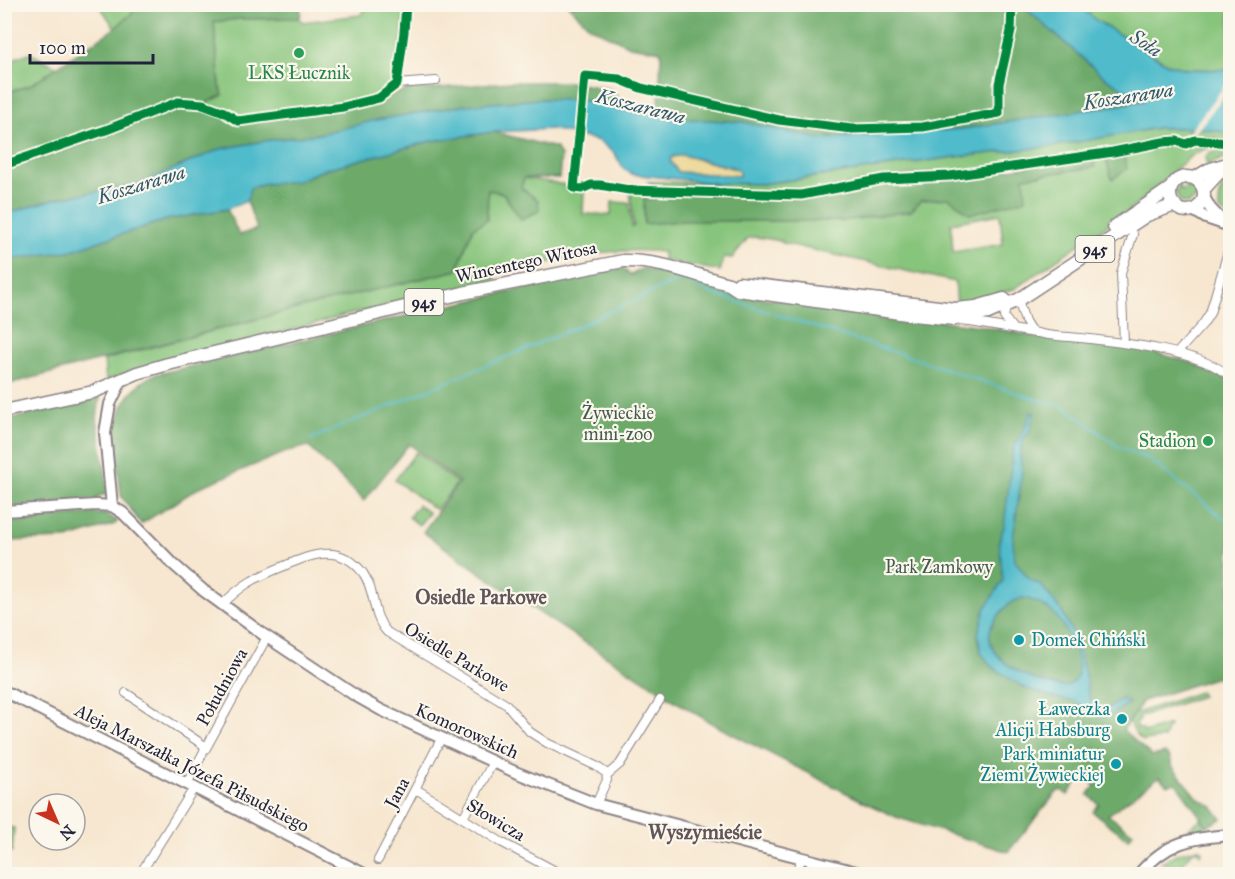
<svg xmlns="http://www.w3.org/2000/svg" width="1235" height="879" font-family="'IM FELL Great Primer',serif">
<rect width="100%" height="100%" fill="#fbf7ec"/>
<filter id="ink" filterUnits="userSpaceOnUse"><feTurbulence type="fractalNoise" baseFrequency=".0167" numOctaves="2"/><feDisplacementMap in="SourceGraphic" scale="12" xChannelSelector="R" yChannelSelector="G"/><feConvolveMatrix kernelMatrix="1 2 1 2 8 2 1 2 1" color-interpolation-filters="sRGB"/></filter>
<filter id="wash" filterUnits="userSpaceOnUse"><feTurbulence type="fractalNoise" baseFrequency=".008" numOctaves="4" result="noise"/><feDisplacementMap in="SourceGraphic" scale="24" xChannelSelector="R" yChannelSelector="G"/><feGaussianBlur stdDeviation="1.35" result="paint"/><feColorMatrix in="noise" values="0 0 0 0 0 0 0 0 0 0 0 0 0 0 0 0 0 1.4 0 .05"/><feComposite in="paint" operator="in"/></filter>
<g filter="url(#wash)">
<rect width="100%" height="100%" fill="#f7e7d0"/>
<path fill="#87c47b" stroke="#54735b" stroke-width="1.5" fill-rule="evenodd" d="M99,5H141L115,28Z
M368,5H406L397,84L379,98L238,121L203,104L223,94L220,86L214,22L239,19L300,18L302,22L361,15Z
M1078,5H1230V70L1187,69L1168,64L1097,21Z
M29,53L58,67L30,85L5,93V62Z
M1158,128H1192L1183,140L1172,137L1122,148L950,174L929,173L883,178L813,192L660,188L654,187L648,182L763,184L955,157L1019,150Z
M1199,128L1230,133V139L1192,137Z
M1174,143L1185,148L1192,146L1210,147L1194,154L1185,161L1138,204L1014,289L957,304L955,282L782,243V241L756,237L748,238L732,258L724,257L720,271L663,260V252C607,245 550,263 495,274L496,280L347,315L106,380L104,360L307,306L457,270L473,228L487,219L488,189L503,193L521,218L538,200L521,188L524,178L584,188L583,214L611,215L612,202L629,203L632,227L634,226L630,191L645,192L644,224L681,221H842L911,211L921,200L949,198L971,214L1024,177L1095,167L1093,158L1105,156L1112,178L1126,169L1123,152ZM1000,214L1003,244L953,252L951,223Z
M1210,152L1230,153V156L1207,165L1205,158Z
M1230,178V218L1219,210C1219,198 1219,185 1230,178Z
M1187,182C1196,184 1199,191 1196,199L1187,204L1180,202L1176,193L1179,186L1182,191L1186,189L1183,183Z
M416,452L457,483L436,510L395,480Z
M418,505L429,513L419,525L409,517Z
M1200,692L1202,696L1139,717L1140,720L1136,722L1138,729H1143L1144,733L1169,725L1164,738L1143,741L1137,736L1128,720L1134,714Z
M1201,819L1207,826L1188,834L1179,835Z
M5,827L14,828L12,852L5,851Z
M1198,848L1203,851L1201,854L1198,850L1193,851L1181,866L1161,863L1176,854Z"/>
<path fill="#6daa6b" stroke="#486653" stroke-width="1.5" d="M292,4L301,10L300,18L239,19L214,22L220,86L223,95L204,104L238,121L379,98L417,87L430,89L508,82H568L610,89L620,100L625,110L589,101L542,99L466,105L377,120L319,134L264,141L220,149L137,185L58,198L5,214L4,170L109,134L164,108L5,161V93L30,85L115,28L141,5Z
M568,5H1022L1104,77L1145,101L962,129L820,139L743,122L671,118L659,107L661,51L630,46L590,27Z
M494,132L556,148L561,156L559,178H524L521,188L538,200L539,211L521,219L503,193L488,190L487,220L473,228L457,270L307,306L5,385L4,260L69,251L166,220L227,209L239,235L257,229L247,201L249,188L265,184L297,181L325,169L431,141Z
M1123,152L1127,169L1112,179L1105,156Z
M1093,158L1095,167L1024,177L1026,199L970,214L949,198L921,200L911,211L842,221H681L644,224V199L670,198L680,193L803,198L885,181L954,179L1021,167Z
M623,268L631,275L643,268L686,278L730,295L776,299L981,326L1054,340L1148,351L1190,362L1230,381V673L1143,701L1123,730L1152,756L1165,753L1170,758L1172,766L1199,799L1212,806L1222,819L1207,826L1176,783L1167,785L1159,777L1108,815L1133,833L1128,839L1093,812L1099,804L1088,795L1095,786L1082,775L1068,795L1061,790L1057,792L1008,852L896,817L868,804L713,724L665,695L663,692C581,641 501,589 423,532L459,482L409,444L364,501L308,446L284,453L200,487L141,524L121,496L114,431C118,407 132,386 153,375L564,279Z
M100,398L97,418L108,490L106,495H101L96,500L5,507V420Z
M93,513L105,514L118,521L115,524L67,539L5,541V522Z"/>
<path fill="#eeda9e" stroke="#887e6c" stroke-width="1.5" d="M682,155L735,169L739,171L740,176L678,172L670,161L672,157Z"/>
<path fill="#4fbbcb" stroke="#386e83" stroke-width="1.5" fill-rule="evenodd" d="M1022,5H1078L1097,21L1168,64L1187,69L1230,70V133L1199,128H1158L1055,146L955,157L762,184L714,183L631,174L623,168L615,154L599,141L552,129L494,132L431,141L325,169L297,181L265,184L250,188L247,201L227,209L166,220L69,251L5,260V214L58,198L137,185L220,149L264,141L319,134L376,120L466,105L542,99L589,101L625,110L654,113L671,118L743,122L820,139L962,129L1144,101L1104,77ZM682,155L735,168L739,171V176L678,172L670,161L672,157Z
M1031,412L1034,413L1030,430L1023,440L1020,456L1022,472L1013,541L1015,561L1029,579L1041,585L1060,609L1073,634L1084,670L1090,701L1099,709L1112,706L1122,699L1129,703L1110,715L1102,717L1092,714L1077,702L1054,698L1025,688L992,667L981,653L978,634L985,609L1003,580L999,541L1004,526L1013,449L1024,430ZM1023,598C1034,600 1043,605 1052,612C1066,623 1094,680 1066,686C1059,687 1050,684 1043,682C1017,675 971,648 998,616C1007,605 1009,602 1023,598Z"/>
<path fill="#f7e7d0" d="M1230,79V88L1199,128L1197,131H1190Z"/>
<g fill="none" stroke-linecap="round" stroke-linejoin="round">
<path stroke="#4fbbcb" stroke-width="2" d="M774,314L911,357L1035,399L1062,405L1119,447L1149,459L1230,523
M311,439L568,331L678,280L690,282L707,292L769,312"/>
</g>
</g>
<g filter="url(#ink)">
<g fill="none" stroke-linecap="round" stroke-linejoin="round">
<g stroke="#8c8486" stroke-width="10">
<path id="street" d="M4,6L6,4
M397,84L404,32L406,4
M4,165L106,130L178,102L203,104L224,112L238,121L343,107L379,98L397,84L436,81
M1014,299L1018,300L1025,321L1030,329L1034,332C1049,337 1066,336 1080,338C1118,342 1204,351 1230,377
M1007,303L1004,317L1013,329
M964,321L1035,333
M1124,343L1121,273L1133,234
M1177,353L1203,324L1210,313L1229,248
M222,605C242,584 257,577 284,566C313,554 340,543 363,573C376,591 371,615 387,632L507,705L530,732L547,743L596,766L606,773L607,780L596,804
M126,693L205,746L204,751L187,784
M205,750L267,637
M607,775L620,764L660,700
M416,789L501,842L561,874
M463,818L493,762
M378,860L441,739
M140,874L194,788
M795,874L802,858"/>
</g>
<g stroke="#8c8486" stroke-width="14">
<path id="secondary" d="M1204,197L1210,208L1223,222
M1193,210L1206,218L1230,226
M112,506L105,433L110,404L121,381
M4,511L96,505L112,506L123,513L173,564L204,591L264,635L356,696L381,710L515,772L596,804L864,874
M4,691L364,874
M1139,874C1166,842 1190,838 1230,835"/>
</g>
<g stroke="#8c8486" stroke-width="15">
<path id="primary" d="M1170 194a17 17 0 1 1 34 0a17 17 0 1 1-34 0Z
M1195,178L1208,170L1230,163
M1204,189L1226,165
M1114,227L1171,188
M739,283L955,309L976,307L1004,299
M4,411L93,392L137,373L168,364L463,293L623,261C659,260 695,275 729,284L738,290L914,315L954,319L988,313L1018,300L1147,215L1175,205"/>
</g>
<use href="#street" stroke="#fff" stroke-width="8"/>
<use href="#secondary" stroke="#fff" stroke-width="10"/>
<use href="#primary" stroke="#fff" stroke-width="12"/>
<g stroke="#fbf7ec" stroke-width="13">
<path id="cycleway" d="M1012,4L1011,31L999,84V113L923,127L852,129L779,120L641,88L619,79L585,76L574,188L582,189L591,185H600L629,190L801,195L884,179L950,176L1113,152L1163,142L1177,141L1186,144L1195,140L1230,143
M4,165L106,130L178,102L203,104L224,112L238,121L343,107L379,98L397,84L404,32L406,4"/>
</g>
<use href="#cycleway" stroke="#00873e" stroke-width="9"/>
</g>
</g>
<g fill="#2e9e5b" stroke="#fbf7ec" stroke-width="2">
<circle cx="299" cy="53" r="6"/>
<circle cx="1208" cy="441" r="6"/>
</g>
<g fill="#0f9aa8" stroke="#fbf7ec" stroke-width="2">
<circle cx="1019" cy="640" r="6"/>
<circle cx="1122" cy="719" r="6"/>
<circle cx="1116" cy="764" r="6"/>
</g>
<g text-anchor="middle" stroke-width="4.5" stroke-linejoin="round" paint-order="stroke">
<g fill="#fbf7ec" stroke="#636270" stroke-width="1.5">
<rect x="1075.5" y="236" width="39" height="26" rx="4.5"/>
<rect x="404.5" y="289" width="39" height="26" rx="4.5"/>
</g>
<g font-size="16" font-weight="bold" fill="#22223b">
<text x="1095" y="255">945</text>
<text x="424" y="308">945</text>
</g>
<g font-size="18" fill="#27864d" stroke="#fbf7ec">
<text x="299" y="79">LKS Łucznik</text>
<text x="1196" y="447" text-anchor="end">Stadion</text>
</g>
<g font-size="18" fill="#22223b" stroke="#fbf7ec">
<text transform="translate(526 262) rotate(-12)" y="6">Wincentego Witosa</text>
<text transform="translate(457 657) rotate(31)" y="6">Osiedle Parkowe</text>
<text transform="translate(222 687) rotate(-61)" y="6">Południowa</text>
<text transform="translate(467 731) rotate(24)" y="6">Komorowskich</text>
<text transform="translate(192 768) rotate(27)" y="6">Aleja Marszałka Józefa Piłsudskiego</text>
<text transform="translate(397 793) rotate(-62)" y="6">Jana</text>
<text transform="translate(496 820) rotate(31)" y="6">Słowicza</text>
</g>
<g font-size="18" fill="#455b51" stroke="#fbf7ec">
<text x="618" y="419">Żywieckie<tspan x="618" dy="21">mini-zoo</tspan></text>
<text x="939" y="573">Park Zamkowy</text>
</g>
<g font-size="18" fill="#0d838f" stroke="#fbf7ec" text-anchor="end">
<text x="1031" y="646" text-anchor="start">Domek Chiński</text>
<text x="1110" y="715">Ławeczka<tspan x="1110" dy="21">Alicji Habsburg</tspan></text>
<text x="1104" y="760">Park miniatur<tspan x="1104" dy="21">Ziemi Żywieckiej</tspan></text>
</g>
<g font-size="20" font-style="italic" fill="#32586d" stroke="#fbf7ec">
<text transform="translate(1146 43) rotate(32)" y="7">Soła</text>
<text transform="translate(1128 96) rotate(-9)" y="7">Koszarawa</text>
<text transform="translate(641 106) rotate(14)" y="7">Koszarawa</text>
<text transform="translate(141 184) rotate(-17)" y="7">Koszarawa</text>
</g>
<g font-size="20" font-weight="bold" fill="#625559" stroke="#fbf7ec">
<text x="481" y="604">Osiedle Parkowe</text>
<text x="705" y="839">Wyszymieście</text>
</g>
</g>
<rect width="1235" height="879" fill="none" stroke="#fbf7ec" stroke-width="24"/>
<g transform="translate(57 822) rotate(136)"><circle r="28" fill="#fbf7ec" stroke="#a4a2a5" stroke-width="1.5"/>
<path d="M0-4.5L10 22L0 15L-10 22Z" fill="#c8321e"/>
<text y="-9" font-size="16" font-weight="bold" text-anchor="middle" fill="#22223b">N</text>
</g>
<path d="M30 54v9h123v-9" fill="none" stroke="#22223b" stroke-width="3"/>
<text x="39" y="54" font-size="18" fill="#22223b" stroke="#fbf7ec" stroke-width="4.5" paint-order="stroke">100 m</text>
</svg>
